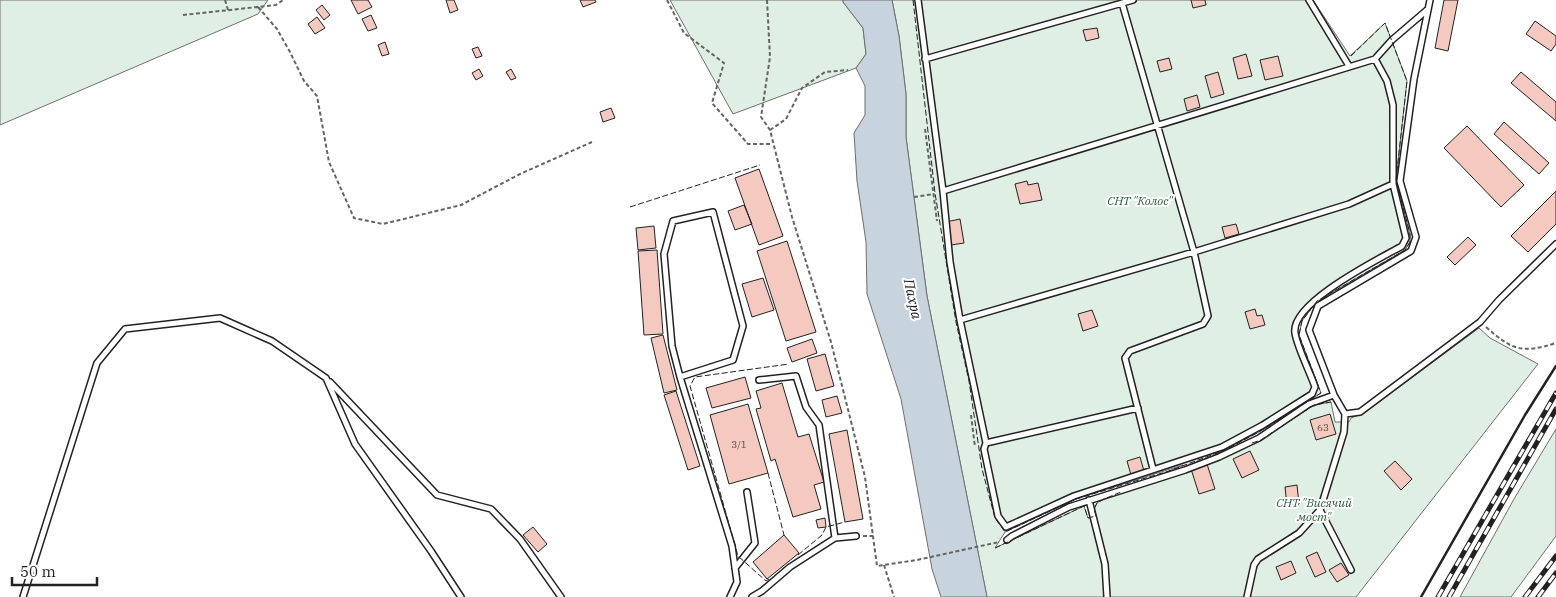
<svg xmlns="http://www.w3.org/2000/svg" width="1556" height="597" font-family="'IBM Plex Serif',serif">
<rect width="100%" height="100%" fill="#fff"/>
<path fill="#e0efe3" stroke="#6f6f6f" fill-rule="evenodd" d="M0,0H268L258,14L0,125Z
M670,0H843V2L863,28L866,54L856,68L733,114Z
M892,0H1313L1350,56L1385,23L1407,81L1396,180L1410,234V242L1405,250L1317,301L1302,321L1299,335L1321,393L1259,432L1216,454L1261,440L1314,405L1331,402L1335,422H1349L1351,418L1364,413L1479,328L1490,338L1538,364L1356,597H987L927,296L906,137V94L899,36ZM1183,465L1104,499L1097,503L1094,509L1096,516L1088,518L1084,506L995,548L1005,532L1076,499Z
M1556,429V536L1511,597H1460L1514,499Z"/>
<path fill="#c7d3dd" stroke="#6f6f6f" d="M843,0H892L899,36L906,94V137L927,296L987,597H941L932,569L901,399L867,294L866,242L857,181L854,133L865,115V86L856,68L866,54L863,28L843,2Z"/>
<path fill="#f3c9c0" stroke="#222" d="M351,0H368L372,7L358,14Z
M446,0H454L458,10L450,13Z
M580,0H595L596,2L583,7Z
M1191,0H1205L1206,5L1193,8Z
M1444,0H1458L1448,51L1435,48Z
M322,5L330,15L324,20L316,10Z
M371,15L377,28L368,31L362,19Z
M317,17L325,28L315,34L308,24Z
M1535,21L1556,36V44L1551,51L1526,34Z
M1097,28L1099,38L1086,41L1083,30Z
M385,42L389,54L382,56L378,45Z
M478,47L482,56L476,58L472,49Z
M1246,54L1252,76L1238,79L1233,58Z
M1278,56L1283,76L1265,80L1260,60Z
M1169,58L1172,69L1160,72L1157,61Z
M479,69L483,76L476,80L472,73Z
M511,69L516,78L511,80L506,72Z
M1218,72L1224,94L1211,98L1205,76Z
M1521,72L1556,102V121L1511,83Z
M1197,95L1200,107L1187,111L1184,99Z
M611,108L615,118L603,122L600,112Z
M1504,122L1549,163L1539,174L1494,134Z
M1467,126L1524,185L1501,207L1444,148Z
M759,169L783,236L759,245L735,178Z
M1027,181L1028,185L1038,183L1042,200L1020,204L1015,184Z
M1556,191V224L1528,252L1511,236Z
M744,205L752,224L735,230L728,211Z
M960,219L964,243L951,245L946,222Z
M1236,224L1239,234L1225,238L1222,227Z
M654,226L656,248L638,250L636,228Z
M1468,237L1476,245L1455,265L1447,257Z
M787,241L816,332L786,341L757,251Z
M657,250L663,334L644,335L638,251Z
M763,278L774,310L752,317L742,284Z
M1255,309L1257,316L1262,315L1265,325L1250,329L1245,312Z
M1092,310L1098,326L1083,331L1078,314Z
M663,335L677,390L664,393L651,338Z
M812,339L817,353L792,362L787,348Z
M825,354L834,386L816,391L807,359Z
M745,377L751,398L712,408L706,388Z
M782,383L798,437L809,434L824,482L814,485L821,509L793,517L775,459L771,461L756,409L761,408L756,391Z
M676,391L700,466L688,470L664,395Z
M837,396L842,413L826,417L822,400Z
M748,404L768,473L729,484L710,415Z
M1330,414L1336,434L1316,440L1310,420Z
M847,430L863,519L845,522L829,434Z
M1250,451L1259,470L1242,478L1233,459Z
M1140,457L1144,471L1131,475L1127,461Z
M1395,461L1412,479L1401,490L1384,471Z
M1207,464L1215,489L1199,494L1191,469Z
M1297,485L1299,504L1287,506L1285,487Z
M825,518L826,527L818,528L816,520Z
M533,527L547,544L538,552L523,535Z
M784,535L799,553L767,579L753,562Z
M1317,552L1326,572L1315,577L1306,557Z
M1291,561L1296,573L1281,580L1276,567Z
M1341,563L1349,575L1337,582L1329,570Z"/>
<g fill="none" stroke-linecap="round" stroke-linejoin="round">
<g stroke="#222" stroke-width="8">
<path id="lane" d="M918,0L943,191L950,262L960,320L986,443L984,449L998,516L1006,527L1074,496L1222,447L1263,425L1312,394L1315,387C1310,372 1297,347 1295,333C1290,303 1379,259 1402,246L1406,238L1393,184V105L1387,81L1375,59
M1309,0L1349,66
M1122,3L1194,252L1208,316L1203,324L1130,351L1125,358L1153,469
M925,59L1133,0
M943,191L1375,59L1392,40L1427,10
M960,320L1194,252L1349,204L1393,184
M680,377L733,360L743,326L713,212L673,221L664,254L672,346L680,377L732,546L737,582L730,597
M759,380L796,376L806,407L819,425L835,538
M330,382L437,495L491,509L520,539L561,597
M1345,414L1360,412L1480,322L1499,300L1556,244
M986,443L1138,408
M1089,500L1105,564L1107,597
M1320,510L1351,570
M1007,540L1012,536L1069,507L1185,470L1219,457L1259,438L1309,404L1334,395
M735,568L755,543L747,492
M23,597L97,363L125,329L220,318L272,341L326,378L355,444L431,551L461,597
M752,597L762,591L790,567L835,538L856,536
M1247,597L1254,565L1258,559L1299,533L1320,510L1344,432L1345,414L1334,395L1309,330L1318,306L1411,251L1416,237L1400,181L1414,79L1430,0"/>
</g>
<path stroke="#646464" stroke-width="2" stroke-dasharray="4 2.5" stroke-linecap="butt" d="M225,0L228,10
M667,0L684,33L724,63L712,103L748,144H772
M767,0L770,57L761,117L770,130L792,217L831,342L865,477L877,566L917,560L999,542
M258,7L277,29L290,52L304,81L317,96L329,162L354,218L383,224L461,205L520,174L592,142
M183,15L276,5L283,0
M925,129L937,221
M770,130L786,119L802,88L825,72L848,70
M914,197L934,194
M1486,327C1512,350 1522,354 1556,343
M971,415L975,447
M863,536H873
M884,565L894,597"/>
<use href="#lane" stroke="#fff" stroke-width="5"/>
<g stroke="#222" stroke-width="5">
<path id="rail" d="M1438,597L1556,393
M1449,597L1556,409
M1525,597L1556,556
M1538,597L1556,573"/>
</g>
<use href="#rail" stroke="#fff" stroke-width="3" stroke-dasharray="9" stroke-linecap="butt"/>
<path stroke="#222" stroke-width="1" stroke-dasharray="6 2.5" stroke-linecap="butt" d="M913,0L935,193L956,322L969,381L982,469L995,518L1005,532L1076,499L1169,471L1225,450L1259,432L1321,393L1299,335L1302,321L1317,301L1405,250L1410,242V234L1396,180L1407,81L1385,23L1350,57
M630,207L760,165
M1252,443L1261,440L1314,405L1331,402
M768,473L784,535
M995,548L1084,506L1088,518L1096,516L1094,509L1097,503L1104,499L1121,492
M798,555L822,535L826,527L845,522
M769,579L766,581L738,556L690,386L695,377L789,364"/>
<path stroke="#222" stroke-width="2.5" d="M1421,597L1525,415L1556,366"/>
</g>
<g text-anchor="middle" stroke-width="4" stroke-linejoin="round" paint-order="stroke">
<g font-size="10" fill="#564c4a">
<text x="1323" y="431">63</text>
<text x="739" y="448">3/1</text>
</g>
<g font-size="12" font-style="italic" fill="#2f5e38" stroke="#fff">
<text x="1140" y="205">СНТ "Колос"</text>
<text x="1314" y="507">СНТ "Висячий<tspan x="1314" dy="14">мост"</tspan></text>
</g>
<g font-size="14" font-style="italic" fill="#222" stroke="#fff">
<text transform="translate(913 299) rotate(78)" y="5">Пахра</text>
</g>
</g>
<path d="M12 577v8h85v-8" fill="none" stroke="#222222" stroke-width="2.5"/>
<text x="20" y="577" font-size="15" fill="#222222" stroke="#ffffff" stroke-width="4" paint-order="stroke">50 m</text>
</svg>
